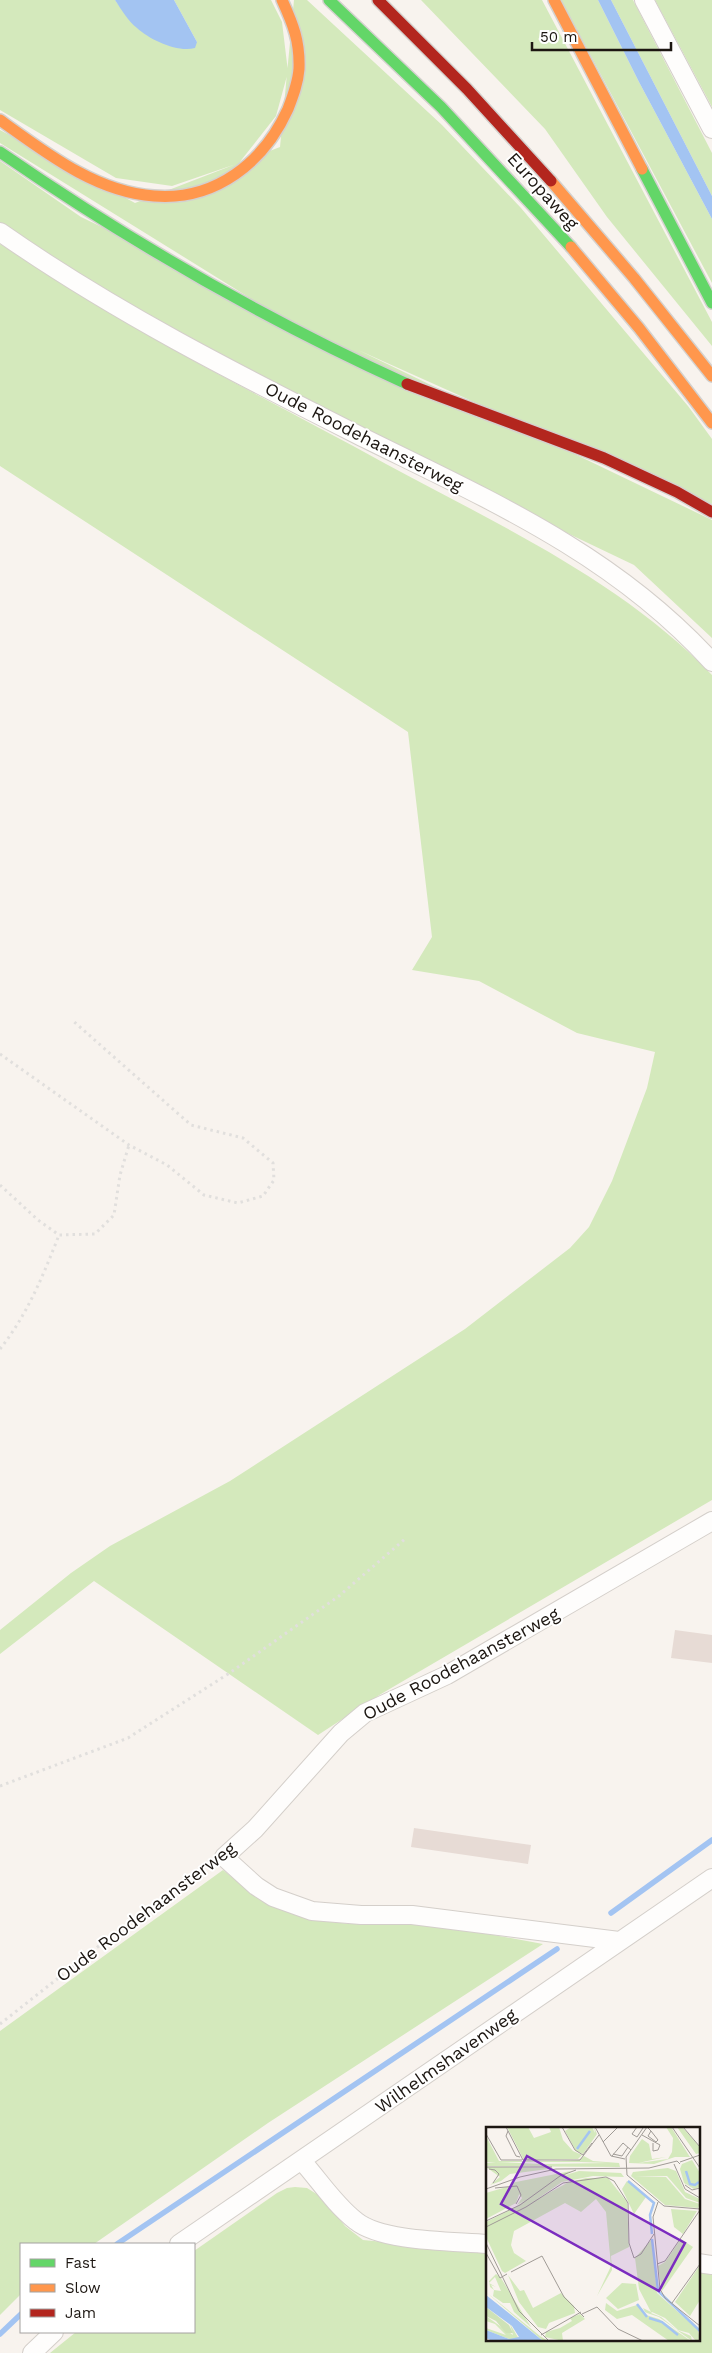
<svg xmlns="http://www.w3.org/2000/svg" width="712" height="2353" font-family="'Work Sans',sans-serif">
<rect width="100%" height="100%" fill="#f8f3ee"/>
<path fill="#d4e9bc" d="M0,0H115C145,41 148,38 197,42L174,0H271L282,22L288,72L276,116L239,163L172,186L116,178L0,110Z
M294,0H307L442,125L521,208L688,406L712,439V504L492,410L271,311L0,143V130L135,203L280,147Z
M421,0H542L712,322V346L607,217L545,129Z
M561,0H598L639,82L712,219V283Z
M611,0H633L712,153V196Z
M655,0H712V107Z
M0,161L81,217L712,520V638L634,565L500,501L221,360L0,226Z
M0,244C50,274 100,306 150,336C228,381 308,421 386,464C499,525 622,581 712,675V1500L381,1694L318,1735L94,1581L0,1654V1630L71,1573L110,1546L230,1481L465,1329L570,1248L589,1227L612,1181L647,1088L655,1052L577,1033L479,981L412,970L432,937L408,732L0,466Z
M223,1870L248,1890L277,1907L314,1920L350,1924L419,1921L543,1944L268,2123L94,2244H21V2294L0,2315V2031Z
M295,2187L307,2188L323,2198L345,2226L363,2240L487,2252V2339H698V2272L712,2274V2353H50L76,2332H194V2251L277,2193L287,2188Z"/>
<path fill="#a3c4f2" d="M115,0H174L197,42L195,48C178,53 150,40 137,28C128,21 121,9 115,0Z
M598,0H611L712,196V219L639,82Z"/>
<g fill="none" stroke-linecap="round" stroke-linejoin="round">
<path stroke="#a3c4f2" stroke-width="5.5" d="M611,1913L712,1840
M117,2244L557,1949
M0,2334L21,2314"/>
</g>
<path fill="#e7dbd5" d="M675,1630L712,1635V1663L671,1658Z
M414,1828L531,1845L528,1864L411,1847Z"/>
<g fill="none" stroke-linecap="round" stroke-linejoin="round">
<g stroke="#d4cfca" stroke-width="20">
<path id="street" d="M644,0L712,129
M0,232C113,311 235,373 358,435C487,499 613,553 712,662
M619,1941L412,1915H361L312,1911L273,1897L256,1886L224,1857L255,1829L341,1733L365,1713L447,1675L712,1521
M302,2161C319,2180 335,2205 356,2221C382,2242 453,2241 487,2244
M179,2244L712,1878
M698,2263L712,2265
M32,2353L54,2332"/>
</g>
<g stroke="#d4d1ce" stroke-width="14">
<path id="fast" d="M329,0L441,107L571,247
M0,152C129,241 264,319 407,384
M642,169L712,303"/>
</g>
<g stroke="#d4d1ce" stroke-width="14">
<path id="slow" d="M554,0L642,169
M0,120C46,153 96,192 154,196C216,201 264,162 288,109C293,96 298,83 299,69C300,41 293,24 282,0
M551,181L634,278L712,376
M571,247L639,328L712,423"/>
</g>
<g stroke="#d4d1ce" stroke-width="14">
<path id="jam" d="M378,0L467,89L551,181
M407,384L604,458L677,492L712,512"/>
</g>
<path stroke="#e1dfdd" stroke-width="3" stroke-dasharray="2.5 4" stroke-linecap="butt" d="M0,1054L129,1145L167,1165L204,1195L238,1203L263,1196L274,1180L273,1163L243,1138L191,1125L72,1020
M0,1185L38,1220L59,1235L95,1234L114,1215L120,1175L129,1145
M0,1349C27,1315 43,1276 59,1235
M0,1786L128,1738L228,1674L339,1596L405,1539
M0,2024L123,1927L209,1867"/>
<use href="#street" stroke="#fefdfc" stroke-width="18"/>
<use href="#fast" stroke="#63d668" stroke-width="11"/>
<use href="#slow" stroke="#ff974d" stroke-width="11"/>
<use href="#jam" stroke="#b3261e" stroke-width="11"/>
</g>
<g text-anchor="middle" stroke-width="4" stroke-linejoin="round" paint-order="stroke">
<g font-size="18" fill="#1c1611" stroke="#fff">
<text transform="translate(543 191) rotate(48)" y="6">Europaweg</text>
<text transform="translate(364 437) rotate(27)" y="6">Oude Roodehaansterweg</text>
<text transform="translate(461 1664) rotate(-28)" y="6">Oude Roodehaansterweg</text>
<text transform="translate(146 1912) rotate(-37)" y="6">Oude Roodehaansterweg</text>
<text transform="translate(446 2061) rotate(-35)" y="6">Wilhelmshavenweg</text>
</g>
</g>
<g transform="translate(486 2127)">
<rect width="214" height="214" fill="#f8f3ee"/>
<path d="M21,0H42L48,11L65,5L63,0H73L77,13L87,24L96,28L92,32L38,33ZM85,0H106L109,6L108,0L111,7L97,27L90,24L79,4ZM180,0H185L204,30H189L168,37L143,36L144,29L156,12L163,17L166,32L180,30L152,36L182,32L186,25L187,11ZM191,0H196L214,20V26L210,27ZM0,9L13,34H75L93,33L98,29L107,34L133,36L134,40L0,39V36L10,35L55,37L123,36L95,35H0ZM206,33L214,46V60L208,62L198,56L194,42L196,37ZM0,40L70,41L24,47L15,54L4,58L14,50ZM182,41L190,44L199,65L214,72V76L200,71L181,49H149L180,50L199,72L214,77L212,81L179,78L145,49L147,45ZM85,44L52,66L31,78L36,71L25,56ZM93,44L135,46L138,50L107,49L76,55L47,75L0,100V95L28,81L73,50ZM100,51H122L141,75L143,120L125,129L126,143L111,169L125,139L120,85L110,72L95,85L79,76L28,104L25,118L28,126L40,134L19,146L16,144L1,112L0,100L81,56ZM141,54L160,70L148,87L136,62ZM27,58L34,65L30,76L0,92V66ZM185,82L211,84L197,107L188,100ZM166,112L171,166L212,203L214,214H210L203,206L192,203L179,191L166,185L165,186L175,190L191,203L205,209L206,214L173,190L161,186L159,185L157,181L165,185L153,162L149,131ZM195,112L207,120L176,164L172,139L179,135ZM214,138V173L204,189L189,175ZM10,147L15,151L45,200L28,185L24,176H17L7,169L8,163L15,164L9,150L3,156L10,160L5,158L8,163L4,160L3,154ZM22,148L34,164L38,163L47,181L75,166L88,179L89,186L63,196L60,202L52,200L33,175ZM136,156L150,157L153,173L132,182L120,171ZM0,165L54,209L62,214H57ZM120,176L131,184L151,178L160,188L173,192L205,214H183L146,188L131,192L119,183ZM94,187L99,192L76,206L77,214L59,210L60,205L62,210L60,205L74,201L86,194L84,191ZM0,189L27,208L24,197L33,212H23L0,203V201L20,208L9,197L0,194Z" fill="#d4e9bc"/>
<path d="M0,180L23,198L27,206H20L10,194L0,189Z" fill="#cee2b6"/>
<path d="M0,168L24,187L57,214H6L0,211V203L23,212L33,210L26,199L0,180Z" fill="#a3c4f2"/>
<path fill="none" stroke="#a3c4f2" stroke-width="2.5" d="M91,22L104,4M200,44L204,57L209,58L213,55M142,54L168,76L164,88L166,107M166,112L172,164L214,204M151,177L161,190M163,191L176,195L192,208"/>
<path fill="none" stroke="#a09b96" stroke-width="1" d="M20,0L37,33H94L113,8M76,0L89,23L97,28L106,16M109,0L125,29L139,32M151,0L146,7L151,10L157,1M161,0L140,30L141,48L178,79L214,82M161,0L165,4L172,13L170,15L162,9L165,4M186,0L214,41M197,0L214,20M22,4L20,9L30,29L34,30M0,7L15,33H36M156,8L174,18L172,23L167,24V16M117,15L132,0M127,27L136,29L142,20M126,29L137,16L145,23M194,35L214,28M188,37L199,62L214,71M0,40H66M3,42L9,43L13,47L7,56M199,58L206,63L214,61M9,61L31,59L35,68L30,77M0,62L34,50L70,42L163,41L191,34L194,37M172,75L167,90L174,162L179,171L214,199M0,94L34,78L74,49L90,43M0,100L40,80L77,56L120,50L128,54L142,76L143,116L148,131L155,127L168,107M0,116L33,184L63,214M0,126L14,151L21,147M171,137L179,134L214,83M25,145L56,129L78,170L98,190M186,176L214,137M96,187L111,180L132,202L157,214M55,208L95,185"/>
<path fill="#7b2cbf" fill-opacity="0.15" stroke="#7b2cbf" stroke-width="2.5" d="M41,29L199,116L173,164L15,77Z"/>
<rect width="214" height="214" fill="none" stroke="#1c1611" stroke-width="2.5"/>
</g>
<rect x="20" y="2243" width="175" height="90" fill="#ffffff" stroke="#a4a2a0"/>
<rect x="30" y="2259" width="25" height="8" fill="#63d668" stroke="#a4a2a0"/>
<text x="65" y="2268" font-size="15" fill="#1c1611">Fast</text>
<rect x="30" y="2284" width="25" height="8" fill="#ff974d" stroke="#a4a2a0"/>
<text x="65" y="2293" font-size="15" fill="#1c1611">Slow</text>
<rect x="30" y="2309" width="25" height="8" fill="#b3261e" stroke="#a4a2a0"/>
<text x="65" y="2318" font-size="15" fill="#1c1611">Jam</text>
<path d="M532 42v8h139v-8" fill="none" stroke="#1c1611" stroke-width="2.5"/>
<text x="540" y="42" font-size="15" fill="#1c1611" stroke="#ffffff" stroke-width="4" paint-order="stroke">50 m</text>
</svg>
